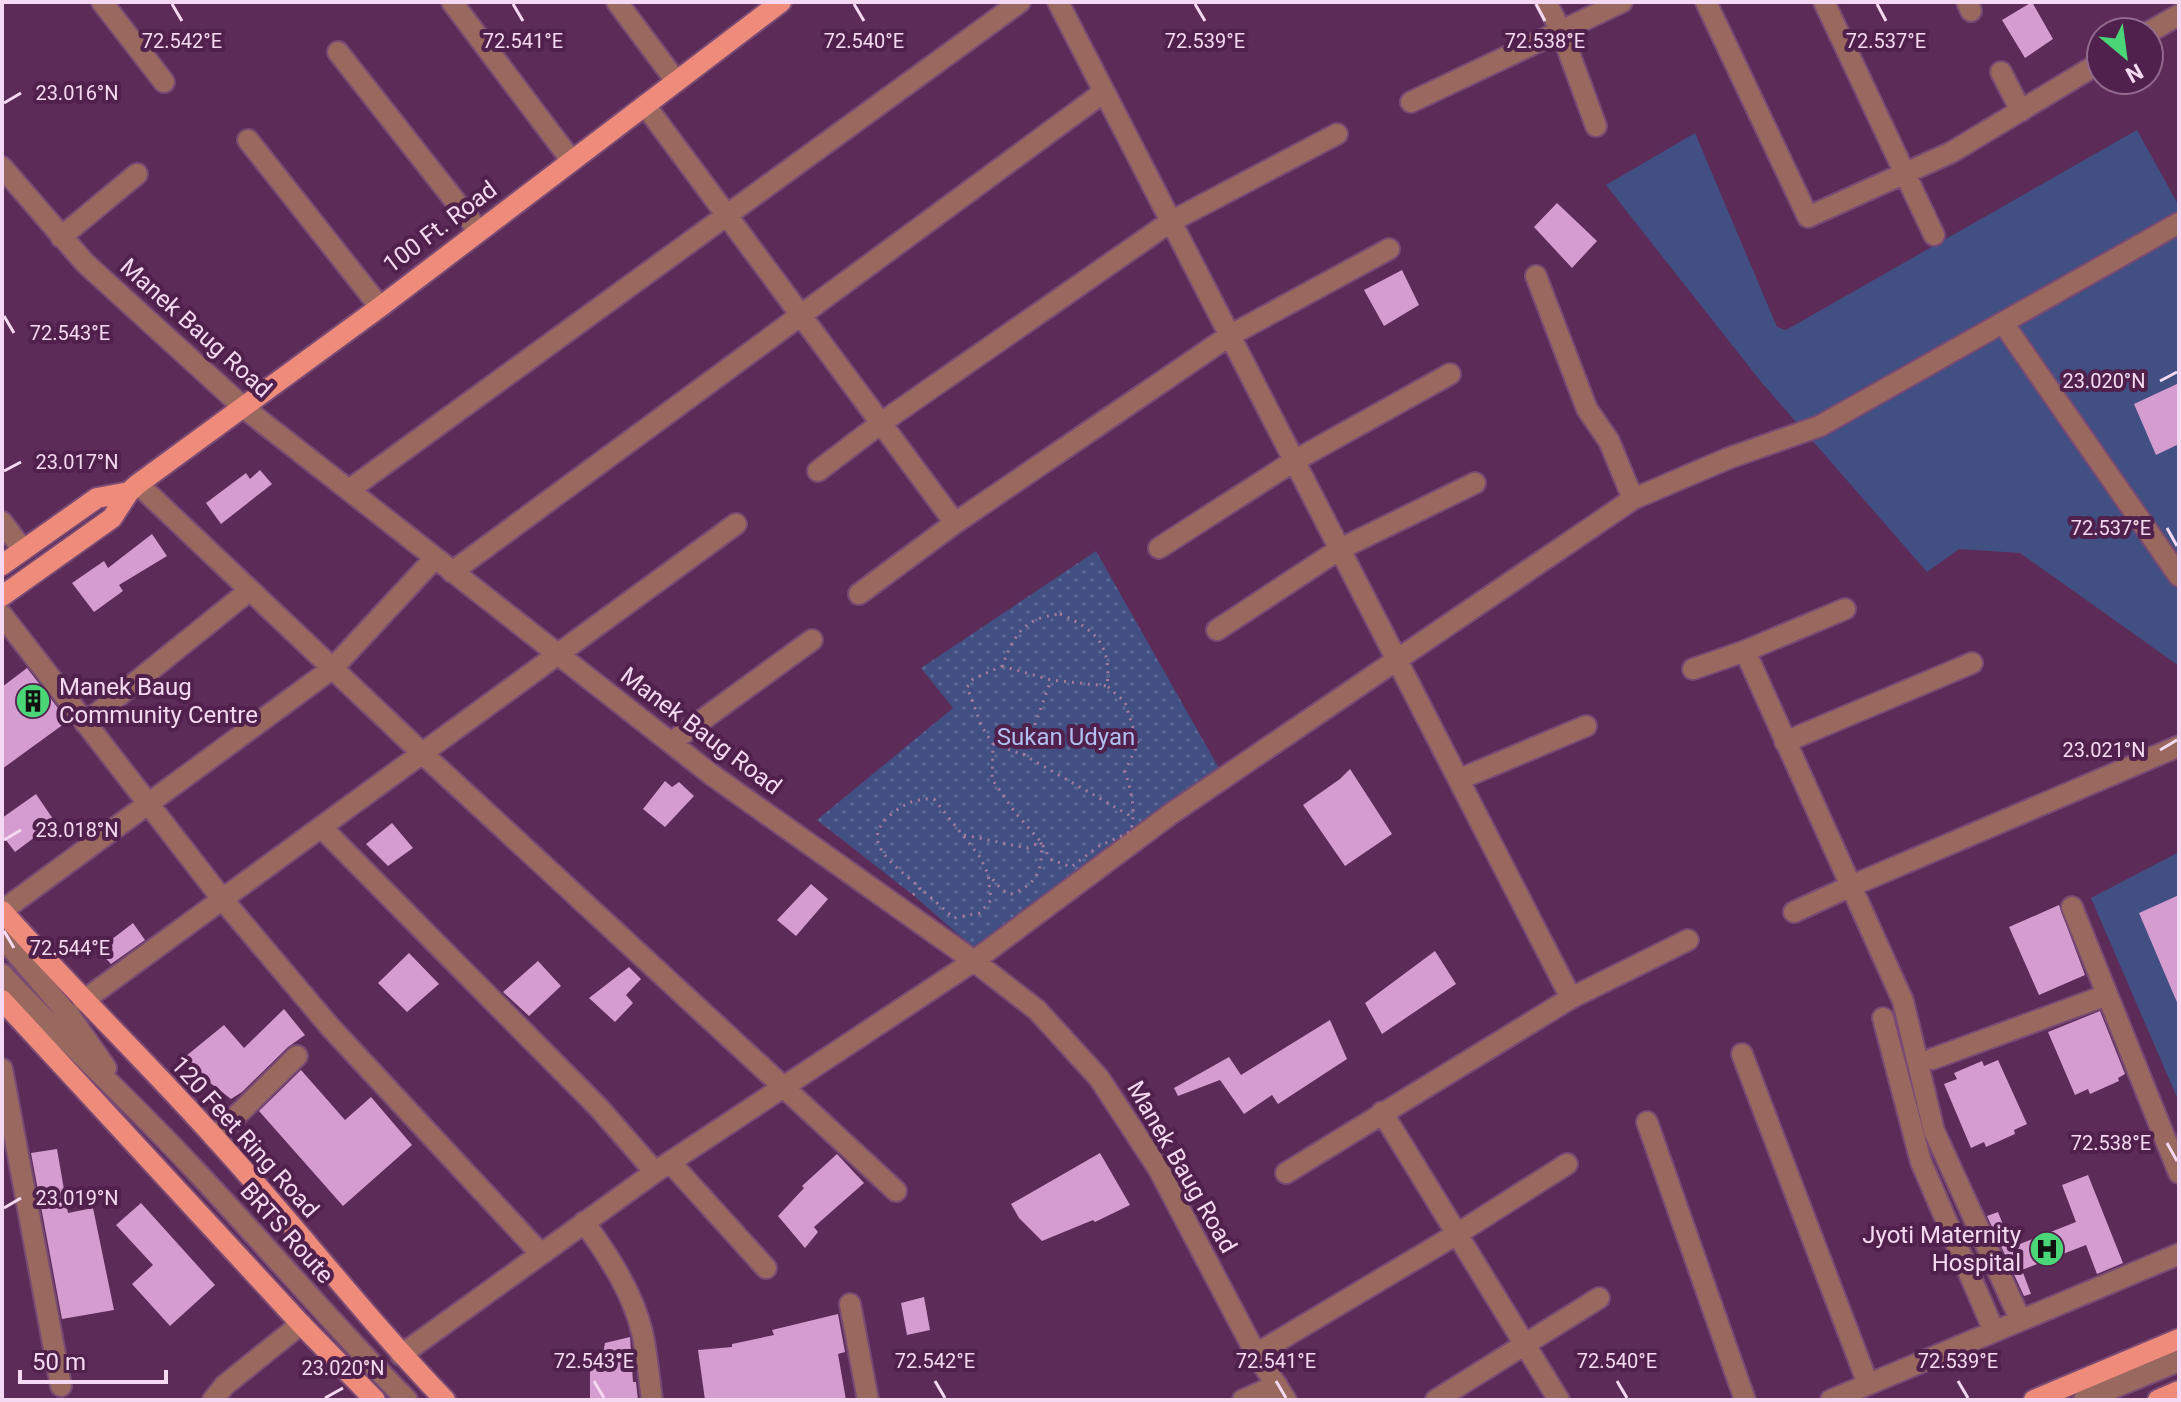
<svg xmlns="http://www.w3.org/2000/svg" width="2181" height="1402" font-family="Roboto,sans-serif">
<defs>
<pattern id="park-dots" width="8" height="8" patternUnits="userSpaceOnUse" patternTransform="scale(2)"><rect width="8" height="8" fill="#414f83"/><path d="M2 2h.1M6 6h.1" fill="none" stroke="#5d6895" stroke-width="1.8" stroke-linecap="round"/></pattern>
</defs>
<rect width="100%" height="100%" fill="#5c2b58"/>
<path fill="#414f83" d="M2137,130L2179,206V666L2020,553L1959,549L1927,572L1762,383L1606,185L1695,133L1777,327L1786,330Z
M2179,852V1102L2091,898Z"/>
<path fill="url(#park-dots)" d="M1096,551L1220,770L975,949L913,895L817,820L953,708L921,668Z"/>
<path fill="#d59ccf" d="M2032,2L2053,39L2025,58L2002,20Z
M1557,203L1597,241L1572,268L1534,227Z
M1402,270L1419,305L1384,326L1364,290Z
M2179,383V444L2156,455L2134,404Z
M260,470L272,484L221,524L206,503L246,473L250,479Z
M152,534L167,556L119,585L123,591L94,612L72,583L104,561L108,568Z
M27,668L68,721L2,769V687Z
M1350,769L1392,834L1345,866L1303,805L1340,779Z
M665,781L672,787L679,782L694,796L665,827L643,809Z
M36,794L55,822L15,852L2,835V818Z
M392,823L413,848L388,866L366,844Z
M811,884L828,899L796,936L777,920Z
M2179,895V1007L2139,913Z
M2059,905L2085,975L2039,995L2009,927Z
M133,923L145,940L111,964L98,950Z
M1435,951L1456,984L1382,1034L1365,1003Z
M409,953L439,984L407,1012L378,983Z
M538,961L561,986L529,1016L503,992Z
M629,967L641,979L626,995L633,1003L615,1022L589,998Z
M284,1009L305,1035L288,1047L242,1092L231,1099L205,1079L186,1056L224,1025L244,1048Z
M2100,1011L2125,1074L2118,1078L2119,1081L2090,1094L2088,1089L2075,1095L2048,1032Z
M1330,1020L1347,1059L1278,1104L1272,1095L1244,1114L1220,1080L1178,1096L1174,1088L1229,1057L1241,1075Z
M1998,1060L2027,1124L2014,1130L2015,1134L1986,1147L1984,1142L1971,1148L1944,1084L1957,1079L1954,1073L1982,1061L1984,1066Z
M301,1070L345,1120L371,1097L412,1145L343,1206L259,1111Z
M57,1149L68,1213L93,1208L114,1310L62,1319L31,1153Z
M1100,1153L1130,1205L1095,1222L1093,1220L1042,1241L1019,1218L1011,1204Z
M837,1154L864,1183L814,1227L818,1232L805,1248L778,1216L804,1188L802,1186Z
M2088,1175L2123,1263L2097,1274L2086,1245L2022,1270L2031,1294L2024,1296L1987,1216L1998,1212L2012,1247L2076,1222L2062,1185Z
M141,1203L215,1285L170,1326L132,1284L153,1265L116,1225Z
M924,1297L930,1330L907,1335L901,1303Z
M838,1314L845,1352L838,1354L846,1400H705L698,1350L732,1347V1344L774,1335L772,1330Z
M630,1337L633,1382H636L638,1400H590V1357L603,1354L605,1343Z"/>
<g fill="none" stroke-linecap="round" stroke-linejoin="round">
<g stroke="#784a74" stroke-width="24">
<path id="minor" d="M102,2L164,82
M452,2L571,160
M617,2L676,81
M1058,2L1571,998L1286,1173
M1546,2L1561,31L1596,126
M1706,2L1808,217L1952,152L2101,62
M1824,2L1934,235
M1967,2L1971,11
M2149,32L2179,15
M338,52L478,230
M2001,72L2021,111
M1411,102L1622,2
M645,105L955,523
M248,140L380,307
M2,167L85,263L243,407L712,775L974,961L1037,1010L1099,1078L1158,1168L1256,1354L1286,1400
M61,237L137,174
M1536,276L1587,409L1609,441L1633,499
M2003,323L2179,576
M818,471L881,423L1170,222L1337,134
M138,484L423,754L896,1191
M349,490L1020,2
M2,522L23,550
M1159,548L1294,461L1450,374
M452,572L1104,92
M859,594L955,523L1229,336L1389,249
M1845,609L1745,651L1851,886L2179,746
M2,615L223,900L331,1028L541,1254
M1217,630L1340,549L1475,483
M1693,669L1745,651
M85,723L250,590
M672,742L812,640
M1785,742L1972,663
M1460,779L1586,726
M322,828L600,1109L655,1172
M2072,907L2179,1173
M2,911L333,668L435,558
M1794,912L1851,886L1903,1001L1934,1131L2020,1319
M2,937L72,1019L106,1068
M2,974C63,1040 130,1100 191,1166C264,1243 332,1324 407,1400
M1571,998L1688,940
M83,1001L736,524
M1883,1018L1921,1162L1994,1331
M1742,1054L1868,1384
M1932,1059L2107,995
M2,1069L61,1386
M1382,1112L1559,1400
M1647,1122L1745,1400
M215,1137L297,1056
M670,1162L766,1268
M584,1222C608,1255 633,1293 642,1332C647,1354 649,1378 652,1400
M850,1304L868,1400
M1256,1354L1457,1234L1567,1164
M401,1355L655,1172L974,961L1172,813L1633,499L1729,458L1820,426L2179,223
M213,1400L225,1385L301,1324
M1243,1400L1277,1385
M1436,1400L1599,1298
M1831,1400L2179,1254
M2084,1400L2179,1361"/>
</g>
<g stroke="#784a74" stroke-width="24">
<path id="major" d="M2,565L97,498L129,492
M2,596L112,518L129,492L138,484L380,307L781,2
M2,911C71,989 146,1061 215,1138C294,1224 364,1316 445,1400
M2,1000L301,1324L375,1400
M2034,1400L2179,1339
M2158,1400L2179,1391"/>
</g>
<path stroke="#a47ca0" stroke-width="3" stroke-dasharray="2 6" stroke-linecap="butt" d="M1060,614C1095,629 1112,645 1107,686L1125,702L1138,744L1125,771C1131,792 1137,811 1130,832L1099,846L1071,867L1050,859L1041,842L1014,811L992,779L993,744L982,727L967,687L973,679L1002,666C1015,634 1023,618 1060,614Z
M1002,666L1051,680L1107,686
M993,744L1024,755L1134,818
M1024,755L1051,680
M964,835L1027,848L1041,842C1043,869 1038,884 1011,894L1002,890L989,875
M913,895L920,888C896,865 854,842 894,812C908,802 918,798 934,799L980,857L988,874L991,900L980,913L954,918L920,888"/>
<use href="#minor" stroke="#99685f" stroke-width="20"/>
<use href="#major" stroke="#ee8b7a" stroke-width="20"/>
</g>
<path fill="none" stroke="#f5d8f1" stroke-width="3" d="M172,4L182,21M513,4L523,21M854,4L864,21M1195,4L1205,21M1536,4L1545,21M1877,4L1886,21M4,103L21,93M4,316L14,333M2160,381L2177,372M4,471L21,462M2167,528L2177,546M2160,750L2177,740M4,840L21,830M4,931L14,948M2167,1143L2177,1161M4,1208L21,1198M594,1381L604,1398M935,1381L945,1398M1276,1381L1286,1398M1617,1381L1627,1398M1958,1381L1968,1398M325,1398L343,1388"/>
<defs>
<g id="building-disc" transform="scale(1.8)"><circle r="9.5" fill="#4ad677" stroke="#50214c"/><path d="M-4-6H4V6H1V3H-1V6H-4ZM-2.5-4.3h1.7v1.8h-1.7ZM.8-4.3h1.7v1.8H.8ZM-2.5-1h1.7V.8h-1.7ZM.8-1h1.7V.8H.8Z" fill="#111"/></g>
<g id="hospital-disc" transform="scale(1.8)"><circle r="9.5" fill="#4ad677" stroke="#50214c"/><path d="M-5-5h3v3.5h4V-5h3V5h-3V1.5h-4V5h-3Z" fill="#111"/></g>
</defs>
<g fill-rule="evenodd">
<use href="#building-disc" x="33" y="701"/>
<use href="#hospital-disc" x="2047" y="1249"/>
</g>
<g text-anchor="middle" stroke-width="8" stroke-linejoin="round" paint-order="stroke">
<g font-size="24" fill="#f5d8f1" stroke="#50214c">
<text transform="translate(440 227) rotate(-37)" y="8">100 Ft. Road</text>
<text transform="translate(196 328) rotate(42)" y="8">Manek Baug Road</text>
<text transform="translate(701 731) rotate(37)" y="8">Manek Baug Road</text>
<text transform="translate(245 1137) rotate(48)" y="8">120 Feet Ring Road</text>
<text transform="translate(1182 1167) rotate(60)" y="8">Manek Baug Road</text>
<text transform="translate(287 1233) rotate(48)" y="8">BRTS Route</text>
</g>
<g font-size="24" fill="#f5d8f1" stroke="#50214c" text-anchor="start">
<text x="59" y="695">Manek Baug<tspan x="59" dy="28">Community Centre</tspan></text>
<text x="2021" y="1243" text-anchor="end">Jyoti Maternity<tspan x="2021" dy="28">Hospital</tspan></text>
</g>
<g font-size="24" fill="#b0c0f0" stroke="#50214c">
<text x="1066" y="745">Sukan Udyan</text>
</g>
</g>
<g font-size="20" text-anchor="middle" fill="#f5d8f1" stroke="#50214c" stroke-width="8" stroke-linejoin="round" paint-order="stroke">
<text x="182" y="48">72.542°E</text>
<text x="523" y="48">72.541°E</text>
<text x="864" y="48">72.540°E</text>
<text x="1205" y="48">72.539°E</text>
<text x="1545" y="48">72.538°E</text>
<text x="1886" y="48">72.537°E</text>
<text x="77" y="100">23.016°N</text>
<text x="70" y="340">72.543°E</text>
<text x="2104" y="388">23.020°N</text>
<text x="77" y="469">23.017°N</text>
<text x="2111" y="535">72.537°E</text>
<text x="2104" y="757">23.021°N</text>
<text x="77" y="837">23.018°N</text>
<text x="70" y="955">72.544°E</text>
<text x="2111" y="1150">72.538°E</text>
<text x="77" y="1205">23.019°N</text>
<text x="594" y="1368">72.543°E</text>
<text x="935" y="1368">72.542°E</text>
<text x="1276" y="1368">72.541°E</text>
<text x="1617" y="1368">72.540°E</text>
<text x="1958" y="1368">72.539°E</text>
<text x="343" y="1375">23.020°N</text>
</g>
<rect width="2181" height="1402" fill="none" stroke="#f5d8f1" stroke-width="8"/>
<g transform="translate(2125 56) rotate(151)"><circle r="38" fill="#50214c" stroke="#926a8e" stroke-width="2"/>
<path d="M0-6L14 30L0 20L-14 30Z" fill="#4ad677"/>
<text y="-12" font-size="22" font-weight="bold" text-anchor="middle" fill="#f5d8f1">N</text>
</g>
<path d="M20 1370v12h146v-12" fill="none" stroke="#f5d8f1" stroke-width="4"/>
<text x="32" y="1370" font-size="24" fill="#f5d8f1" stroke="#50214c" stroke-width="6" paint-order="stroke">50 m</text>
</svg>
